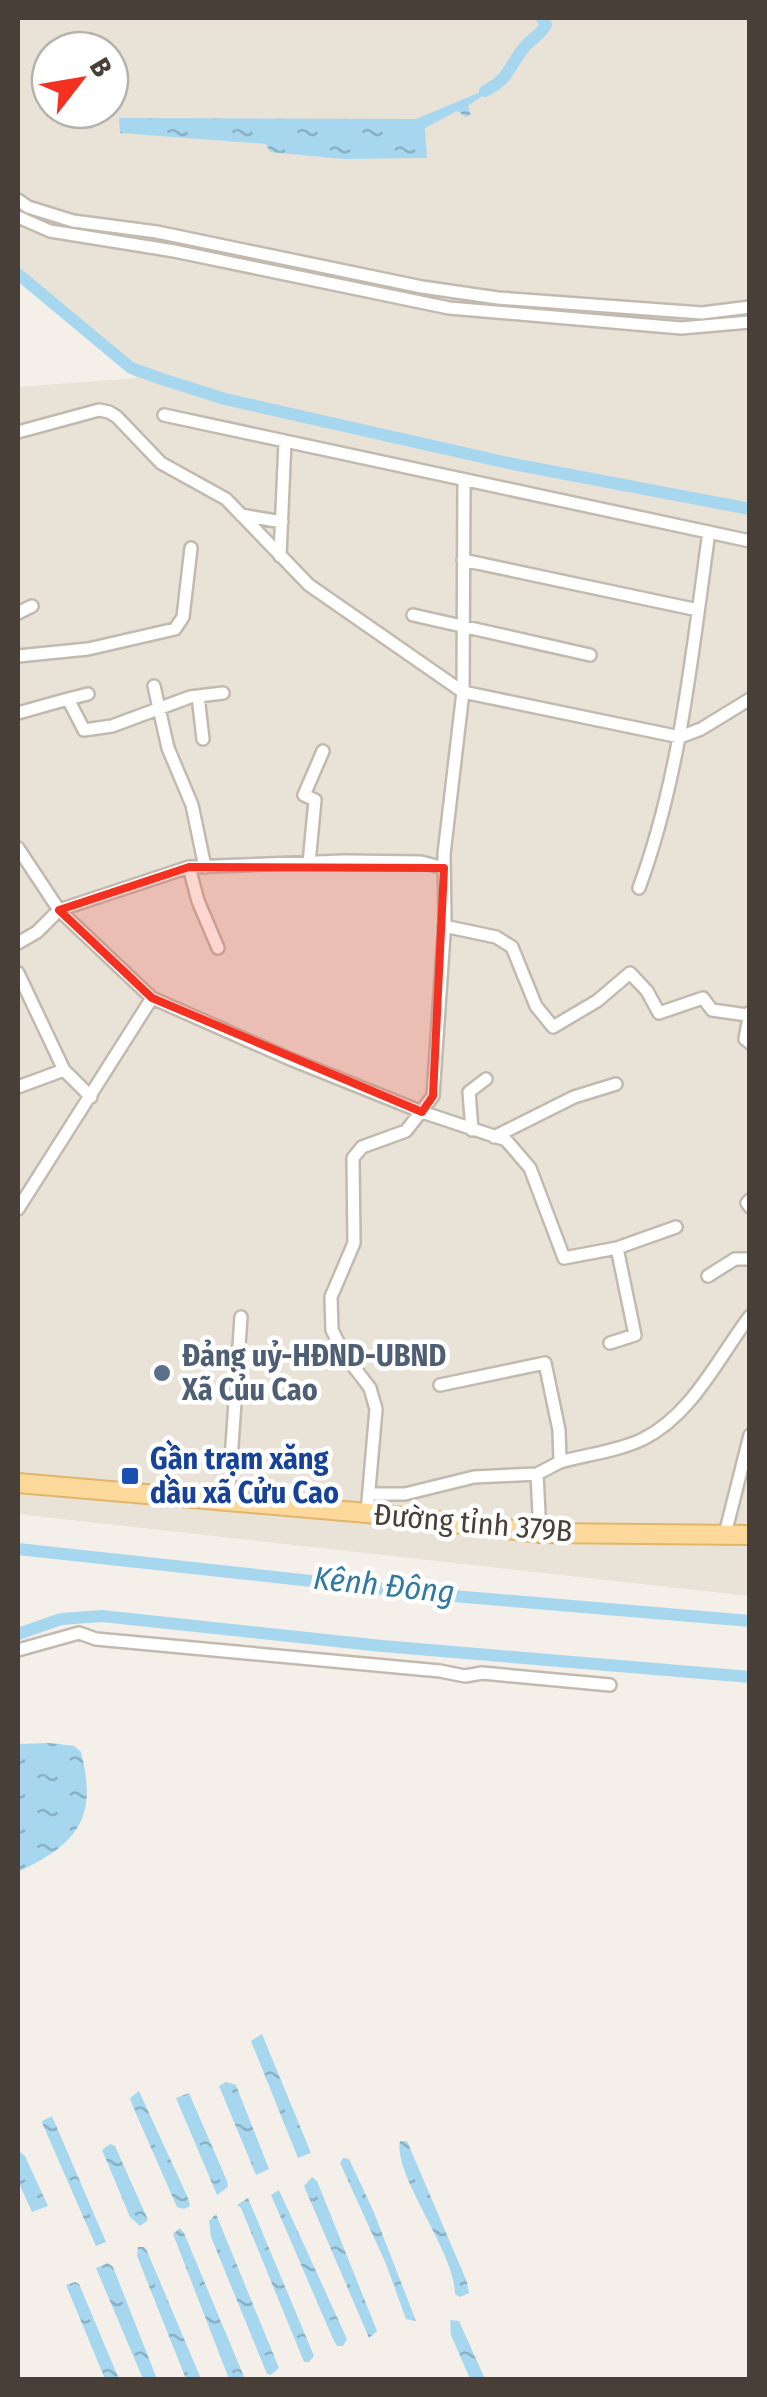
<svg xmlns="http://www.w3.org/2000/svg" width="767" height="2397" font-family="'Fira Sans Condensed',sans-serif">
<defs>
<pattern id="water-ripples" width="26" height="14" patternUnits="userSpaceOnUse" patternTransform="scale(2.5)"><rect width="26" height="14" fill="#a7d7ef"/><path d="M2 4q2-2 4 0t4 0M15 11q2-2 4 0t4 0" fill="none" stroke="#8ab0c3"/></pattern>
</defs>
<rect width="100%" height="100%" fill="#f4f0e9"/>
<path fill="#e8e2d7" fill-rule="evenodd" d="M18,18H749V1596L18,1514V387L137,378L18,280ZM50,50H110V110H50Z"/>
<path fill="url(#water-ripples)" d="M483,91L486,93L468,106L471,114L466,117L457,111L425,128L427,158H423L343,159L270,152L266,144L120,133L119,118L416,119Z
M50,1743L74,1746L81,1752C98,1818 78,1844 18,1872V1744Z
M262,2034L311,2153L298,2158L251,2041Z
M226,2082L236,2085L269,2169L256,2175L219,2086Z
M139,2091L188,2198L190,2206L184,2209L177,2207L133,2107L130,2098Z
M189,2093L227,2181L228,2187L217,2195L176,2098Z
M52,2116L106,2242L96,2246L43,2125L42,2121Z
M400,2141H407L467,2282L469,2293L460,2297L455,2294C455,2251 393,2176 400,2141Z
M110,2144L115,2146L148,2220L140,2226L130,2217L102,2150Z
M18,2150L25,2156L48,2206L32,2212L18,2181Z
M343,2158L349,2159L373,2210L416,2321L406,2319L386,2264L340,2163Z
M312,2177L317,2181L377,2331L369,2338L304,2186Z
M279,2190L347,2339L343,2346H337L333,2339L271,2195Z
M248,2198L314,2356L309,2362H304L241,2208L237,2205Z
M216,2214L279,2368L271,2375L267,2374L211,2237L209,2221Z
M180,2228L184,2233L245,2379H229L173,2234Z
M138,2247H144L147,2251L201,2379H186L137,2256Z
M108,2263L113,2267L157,2379H143L96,2268Z
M75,2282L79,2284L119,2379H105L66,2285Z
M450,2320L459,2321L485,2379H470L451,2335Z"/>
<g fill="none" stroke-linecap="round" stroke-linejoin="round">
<path stroke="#a7d7ef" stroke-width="12" d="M485,91C509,79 508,68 523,49C530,39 540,36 546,25L542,18
M18,274L131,368L165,380L225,399L513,464L750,509
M18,1549L441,1595L750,1621
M18,1634L61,1619L102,1616L382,1646L750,1677"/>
<g stroke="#c2baaf" stroke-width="16">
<path id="minor" d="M18,200L28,207L73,221L157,232L422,287L498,298L702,313L750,307
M18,217L50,231L174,251L449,308L681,328L750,322
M164,415L750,541
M18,432L99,410L109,412L117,417L161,463L226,499L309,585L463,692L680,737L701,729L750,699
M241,515L282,522
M280,556L285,441
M463,560L698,610
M18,613L32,606
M413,615L590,655
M18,656L88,649L175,629L183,617L191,548
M154,686L168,748L192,805L205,867
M88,694L68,699L84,730L112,726L190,697L223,693
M198,696L203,739
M18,713L68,699
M18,848L59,910L152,998L290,1059L422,1112L506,1140L530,1168L564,1258L617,1248L635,1335L610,1343
M309,863L315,800L304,795L323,751
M189,867L198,901L218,948
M639,888C681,774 692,652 709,532
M444,926L496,937L512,947L536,1006L553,1027L597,1001L630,973L647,991L659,1013L703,998L712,1010L747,1015
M18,943L37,932L59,910L189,867L344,861L421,862L444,868
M18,973L64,1070L91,1097
M750,1012L745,1039L750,1043
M18,1087L64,1070
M472,1130L469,1092L486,1079
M494,1137L574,1097L616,1084
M750,1200L747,1203L750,1207
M18,1209L152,998
M617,1248L676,1227
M708,1276L735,1259H750
M440,1385L545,1363L559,1430L560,1462L537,1474L540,1533
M560,1462C585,1455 622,1450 643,1439C692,1415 718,1358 750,1316
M370,1494H405L474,1477L537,1474
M228,1502L241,1317
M367,1513L376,1409L370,1388L344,1354L332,1330L331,1297L354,1243L353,1158L362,1147L406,1131L433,1096L445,920L444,854L463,692L464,480
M725,1534L750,1435
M18,1650L79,1633L96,1639L440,1671L465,1676L482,1673L610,1685"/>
</g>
<g stroke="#e1b56a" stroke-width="22">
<path id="primary" d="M18,1483L367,1513L540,1533L750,1535"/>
</g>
<use href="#minor" stroke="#fff" stroke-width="11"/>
<use href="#primary" stroke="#fcd99b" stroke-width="18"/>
</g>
<path fill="#f43120" fill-opacity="0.2" stroke="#f43120" stroke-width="8" stroke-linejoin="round" d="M189,867L444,868L433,1096L422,1112L152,998L59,910Z"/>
<circle fill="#5c6f8a" stroke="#fff" stroke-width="4" cx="162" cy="1373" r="10"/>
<rect fill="#1a4fb4" stroke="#fff" stroke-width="4" x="120" y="1466" width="20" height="20" rx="5"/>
<g text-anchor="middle" stroke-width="9" stroke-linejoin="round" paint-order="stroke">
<g font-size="30" font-weight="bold" fill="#4e5e75" stroke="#fff" text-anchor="start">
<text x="182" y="1366">Đảng uỷ-HĐND-UBND<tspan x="182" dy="34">Xã Củu Cao</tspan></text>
</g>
<g font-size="30" font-weight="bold" fill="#164399" stroke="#fff" text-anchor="start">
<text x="150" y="1469">Gần trạm xăng<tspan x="150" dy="34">dầu xã Cửu Cao</tspan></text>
</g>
<g font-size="30" fill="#484038" stroke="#fff">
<text transform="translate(473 1523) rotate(5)" y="10">Đường tỉnh 379B</text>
</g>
<g font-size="32" font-style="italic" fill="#3079a2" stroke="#fff">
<text transform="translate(384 1585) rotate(6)" y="11">Kênh Đông</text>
</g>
</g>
<rect width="767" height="2397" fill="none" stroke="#484038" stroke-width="40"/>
<g transform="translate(80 80) rotate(59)"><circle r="48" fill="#ffffff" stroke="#b6b3af" stroke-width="2.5"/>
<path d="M0-8L18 38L0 25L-18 38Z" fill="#f43120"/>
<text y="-15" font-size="28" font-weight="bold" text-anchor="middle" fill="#484038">B</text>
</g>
</svg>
